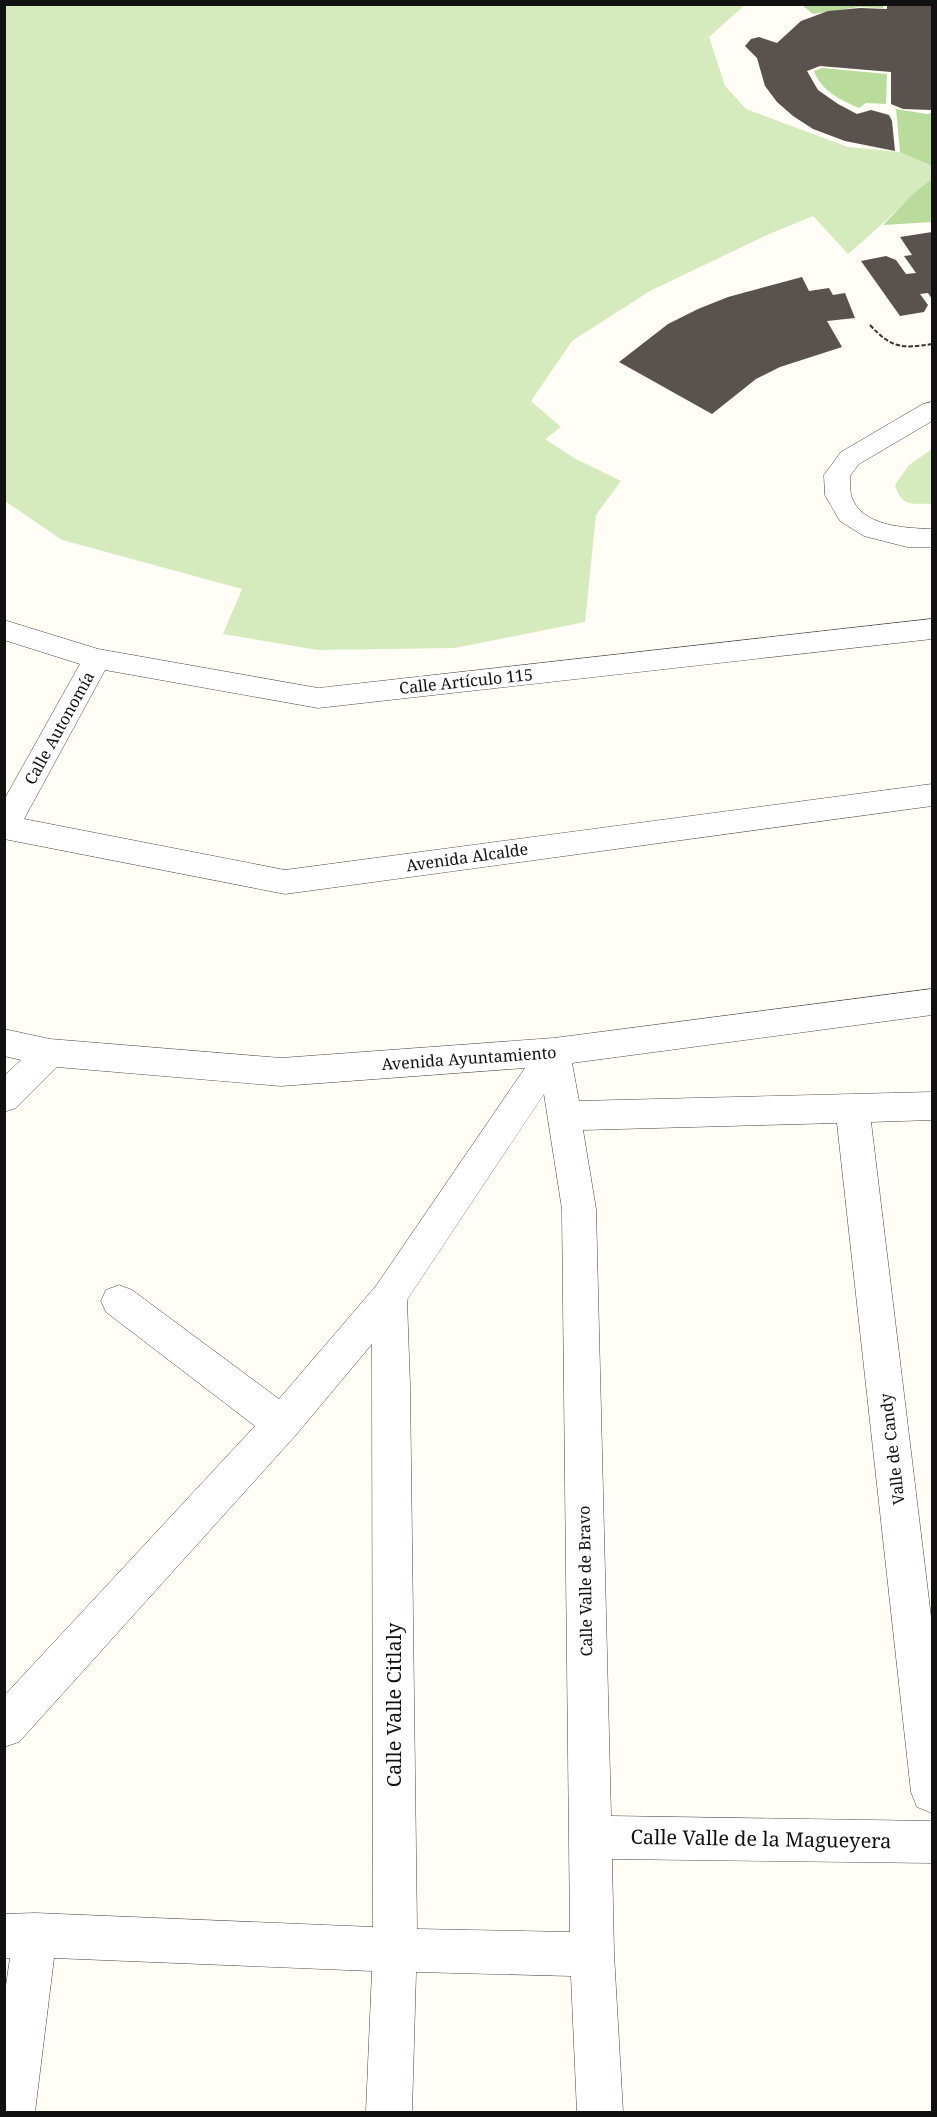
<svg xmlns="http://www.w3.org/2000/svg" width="937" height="2117" font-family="'Noto Serif',serif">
<rect width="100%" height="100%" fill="#fffdf5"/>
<path fill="#d5ebbd" d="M4,5H745L709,37L725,86L746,109L848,147L900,152L932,166V179C903,203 877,230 848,254L813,216L767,235L650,291L572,341L531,401L561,427L545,439L574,458L621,481L596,515L585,622L455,648L318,650L223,634L242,589L62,540L5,501Z
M932,449V504C912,503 902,508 895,485L909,465Z"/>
<path fill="#b9dc9c" d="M883,5V8L859,7L813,14L802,5Z
M822,68L887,74L886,104L866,103L859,108C841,100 821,91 814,71Z
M896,109L927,114L932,113V166L900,152Z
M932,179V222L883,225L914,193Z"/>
<path fill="#5a524d" d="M887,4H932V110L903,109L891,104V72L820,66L807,71L818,90L838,104L857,114L871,110L889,115L892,121L895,151L845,141L813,129L793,116L777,102L765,86L757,58L745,46L751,39L759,37L777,43L801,21L828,11L860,8L887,9Z
M932,232V299L928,293L920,294L928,305L924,312L900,316L861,261L886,256L896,260L906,274L916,273L904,256L912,255L900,237Z
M802,277L809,291L829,288L833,295L845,293L855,318L827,321L842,347L780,367L756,379L712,414L619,362L668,324L698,309L728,297Z"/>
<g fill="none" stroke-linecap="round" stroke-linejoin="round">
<g stroke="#444" stroke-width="1">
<path id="minor" d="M932,402V421L859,464L850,476C850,482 850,489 851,495C860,527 906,528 932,529V547H907L864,536L840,521L825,495L824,475L841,452L923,404Z
M932,619V639L318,708L105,670L24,819L285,870L932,784V806L285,894L4,839V800L80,664L4,640V620L98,649L318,688Z
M932,989V1015L572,1063L579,1101L932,1092V1120L871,1122L932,1625V1813L917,1807L911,1792L837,1123L583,1130L596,1209L611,1816L932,1821V1863L612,1859L614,1954L623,2112H577L571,1976L416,1972L412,2112H366L372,1971L54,1958L35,2112H4V1999L10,1958H4V1914L35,1913L373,1927L372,1344L295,1436L19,1742L4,1747V1696L255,1426L106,1312L101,1301L106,1290L119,1285L132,1290L279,1399L376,1286L525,1068L281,1086L57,1067L16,1108L4,1112V1076L21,1060L4,1056V1029L50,1039L281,1058L554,1038ZM544,1094L562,1209L570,1932L417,1929L410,1386L407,1300Z"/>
</g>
<path stroke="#333" stroke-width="2" stroke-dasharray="4.5 2" stroke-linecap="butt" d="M870,325C891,348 902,349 932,344"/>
<use href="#minor" fill="#fff" fill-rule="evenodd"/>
</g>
<g text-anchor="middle" stroke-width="6" stroke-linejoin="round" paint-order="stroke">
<g font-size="16" fill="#111" stroke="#fff">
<text transform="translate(466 681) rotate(-6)" y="6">Calle Artículo 115</text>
<text transform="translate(59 728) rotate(-61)" y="6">Calle Autonomía</text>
<text transform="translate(467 857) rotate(-8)" y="6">Avenida Alcalde</text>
<text transform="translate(469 1058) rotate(-4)" y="6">Avenida Ayuntamiento</text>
<text transform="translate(892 1449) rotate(-97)" y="6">Valle de Candy</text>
<text transform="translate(585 1581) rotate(-91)" y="6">Calle Valle de Bravo</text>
</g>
<g font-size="20" fill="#111" stroke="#fff">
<text transform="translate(394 1705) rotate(-90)" y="7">Calle Valle Citlaly</text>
<text transform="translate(761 1839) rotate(1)" y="7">Calle Valle de la Magueyera</text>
</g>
</g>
<rect width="937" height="2117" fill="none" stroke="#111111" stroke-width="12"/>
</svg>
